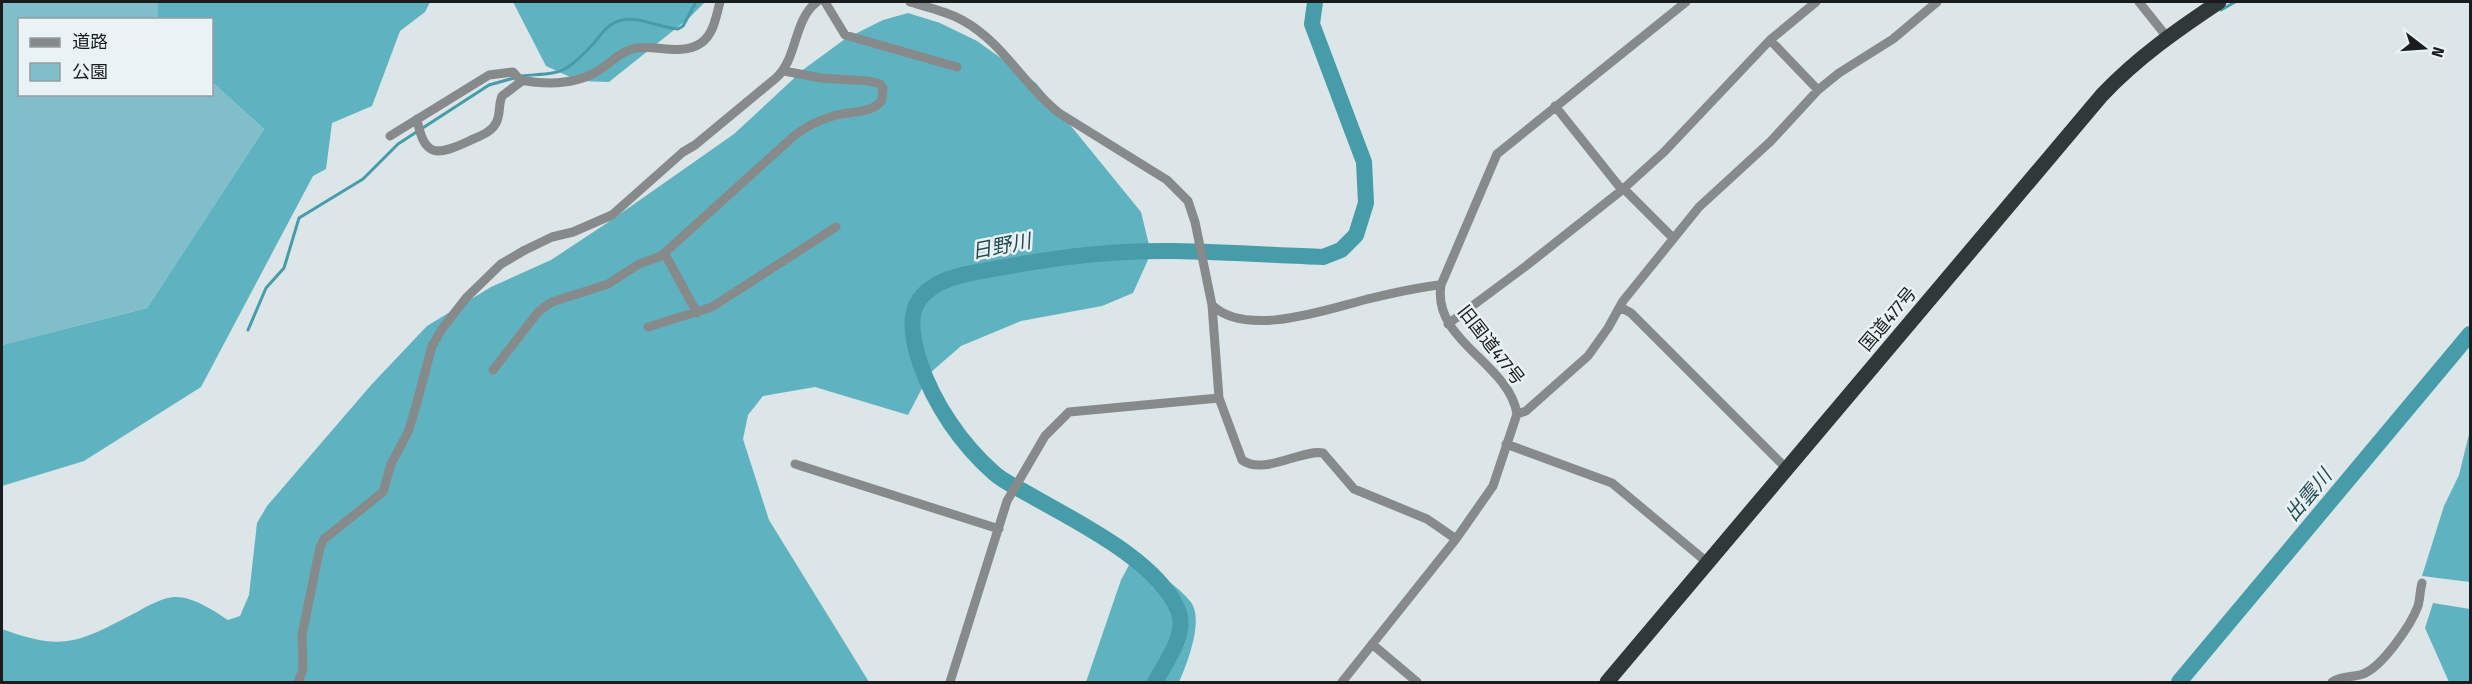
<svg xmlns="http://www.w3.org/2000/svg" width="2472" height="684" font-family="'Fira Sans Condensed','Noto Sans JP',sans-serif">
<rect width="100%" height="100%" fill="#dce5e7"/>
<path fill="#80bfc9" d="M2,2H158V19L20,20V94H212V82L264,129L147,308L2,345Z"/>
<path fill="#5fb3c1" d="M158,2H430L425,12L400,31L372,106L332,123L326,169L313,176L201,387L84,461L2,486V345L147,308L264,129L212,82V20L158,19Z
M513,2H705L689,18L609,82L579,81L546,66Z
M908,13L940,23L977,41L1036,83L1141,212L1151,253L1133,293L1102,306L1021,321L961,346L930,373L908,415L815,387L763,396L748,415L743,439L769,520L869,682H2V629C64,652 79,642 135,613C146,607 161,598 174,597C192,596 213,610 228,620L240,616L249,595L257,523L267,506L372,384L427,326L491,287L551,260L607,223L734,134L804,69L845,39L883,20Z
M2470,430V582L2422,576L2444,506L2459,475Z
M1129,565H1146C1160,576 1179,587 1190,601C1205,618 1187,664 1179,682H1086L1121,580Z
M2433,603L2470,609V682H2449L2425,628Z"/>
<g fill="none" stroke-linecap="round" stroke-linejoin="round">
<path stroke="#479caa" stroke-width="3" d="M2221,10L2235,2
M521,76C564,72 563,76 594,43C599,37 606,26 614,23C633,12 658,28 678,29L683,26L696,2
M248,330L266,288L284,268L299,218L363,179L398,144L489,85L514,78"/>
<path stroke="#479caa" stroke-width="16" d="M1155,682C1166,662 1188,633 1178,610C1157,560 1075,521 1030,495C1018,488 1004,482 994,473C961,444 934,404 920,363C914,345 907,317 919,300C936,276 972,273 999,268C1056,257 1116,250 1174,251C1224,252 1273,255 1323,257L1341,250L1356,235L1366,203L1364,162L1312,24L1315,2
M2179,682L2470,334"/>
<path stroke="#878a8b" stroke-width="9" d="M825,2L845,35L957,67
M910,2C927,7 946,11 962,20C1003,42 1024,86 1059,113L1167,180L1188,201L1195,222L1212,305L1219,398L1242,460C1264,476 1301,449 1323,453L1354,489L1427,519L1456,539
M2139,2L2167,37
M1770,40L1818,90
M1555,106L1622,190
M417,119C424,158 437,156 469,141C479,136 491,133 496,123C501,114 498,105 502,96L522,81
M390,136L489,75L513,72L520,80C547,85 577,85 601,69C612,61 623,50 637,48C658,45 682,56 701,43C714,34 716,16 720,2
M1624,189L1673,238
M665,254L697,313
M1212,305C1246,338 1325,310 1364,300C1389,294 1416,287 1441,285
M1620,307L1631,313L1787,469
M1448,324L1526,266L1622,190L1664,152L1770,40L1816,2
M648,327L712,307L836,227
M493,370L539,311L552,302L608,284L639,264L661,256L795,135C807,126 819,120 833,116C849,111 873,114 882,100L883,88L880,84L869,81L821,78L784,71
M1517,414L1526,411L1588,356L1608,328L1623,301L1699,207L1771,141L1818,90L1839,73L1893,39L1937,2
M1506,444L1612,483L1708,563
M795,464L999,529
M1372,644L1417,682
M298,682L303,670L302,635L320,547L324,539L383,492L391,464L408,432L414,413L432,346L442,329L466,298L501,264L525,250L552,237L573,232L612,215L683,152L695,145L776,78C798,58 793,20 817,2
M950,682L1007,501L1045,436L1069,412L1219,398
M1342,682L1456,539L1493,486L1517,414C1509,363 1432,341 1441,285L1497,154L1686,2
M2332,682C2343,675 2352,678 2363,674C2382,667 2411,625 2418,606C2420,599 2420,590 2422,583"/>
<path stroke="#303839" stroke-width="15" d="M1607,682L2102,95C2137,58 2177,30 2219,2"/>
</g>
<g text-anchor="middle" stroke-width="5" stroke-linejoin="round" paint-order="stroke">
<g font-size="18" fill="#1a1d1e" stroke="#e9f2f4">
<text transform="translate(1888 319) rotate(-50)" y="6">国道477号</text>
<text transform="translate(1491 345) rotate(52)" y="6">旧国道477号</text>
</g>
<g font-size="20" font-style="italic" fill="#234a51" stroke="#e9f2f4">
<text transform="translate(1001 246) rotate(-11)" y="7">日野川</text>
<text transform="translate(2308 495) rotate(-50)" y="7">出雲川</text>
</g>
</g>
<rect width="2472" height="684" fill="none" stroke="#1a1d1e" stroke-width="6"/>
<rect x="18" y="18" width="195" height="78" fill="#e9f2f4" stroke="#969d9e" stroke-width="1.5"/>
<rect x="30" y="38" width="30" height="9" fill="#878a8b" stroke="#969d9e" stroke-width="1.5"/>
<text x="72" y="48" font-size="18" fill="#1a1d1e">道路</text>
<rect x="30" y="63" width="30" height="18" fill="#80bfc9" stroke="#969d9e" stroke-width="1.5"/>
<text x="72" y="78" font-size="18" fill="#1a1d1e">公園</text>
<g transform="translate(2424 48) rotate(107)" stroke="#e9f2f4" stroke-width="4.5" paint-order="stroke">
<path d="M0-4.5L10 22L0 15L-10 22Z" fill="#1a1d1e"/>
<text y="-9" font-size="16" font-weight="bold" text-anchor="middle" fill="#1a1d1e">N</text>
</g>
</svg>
